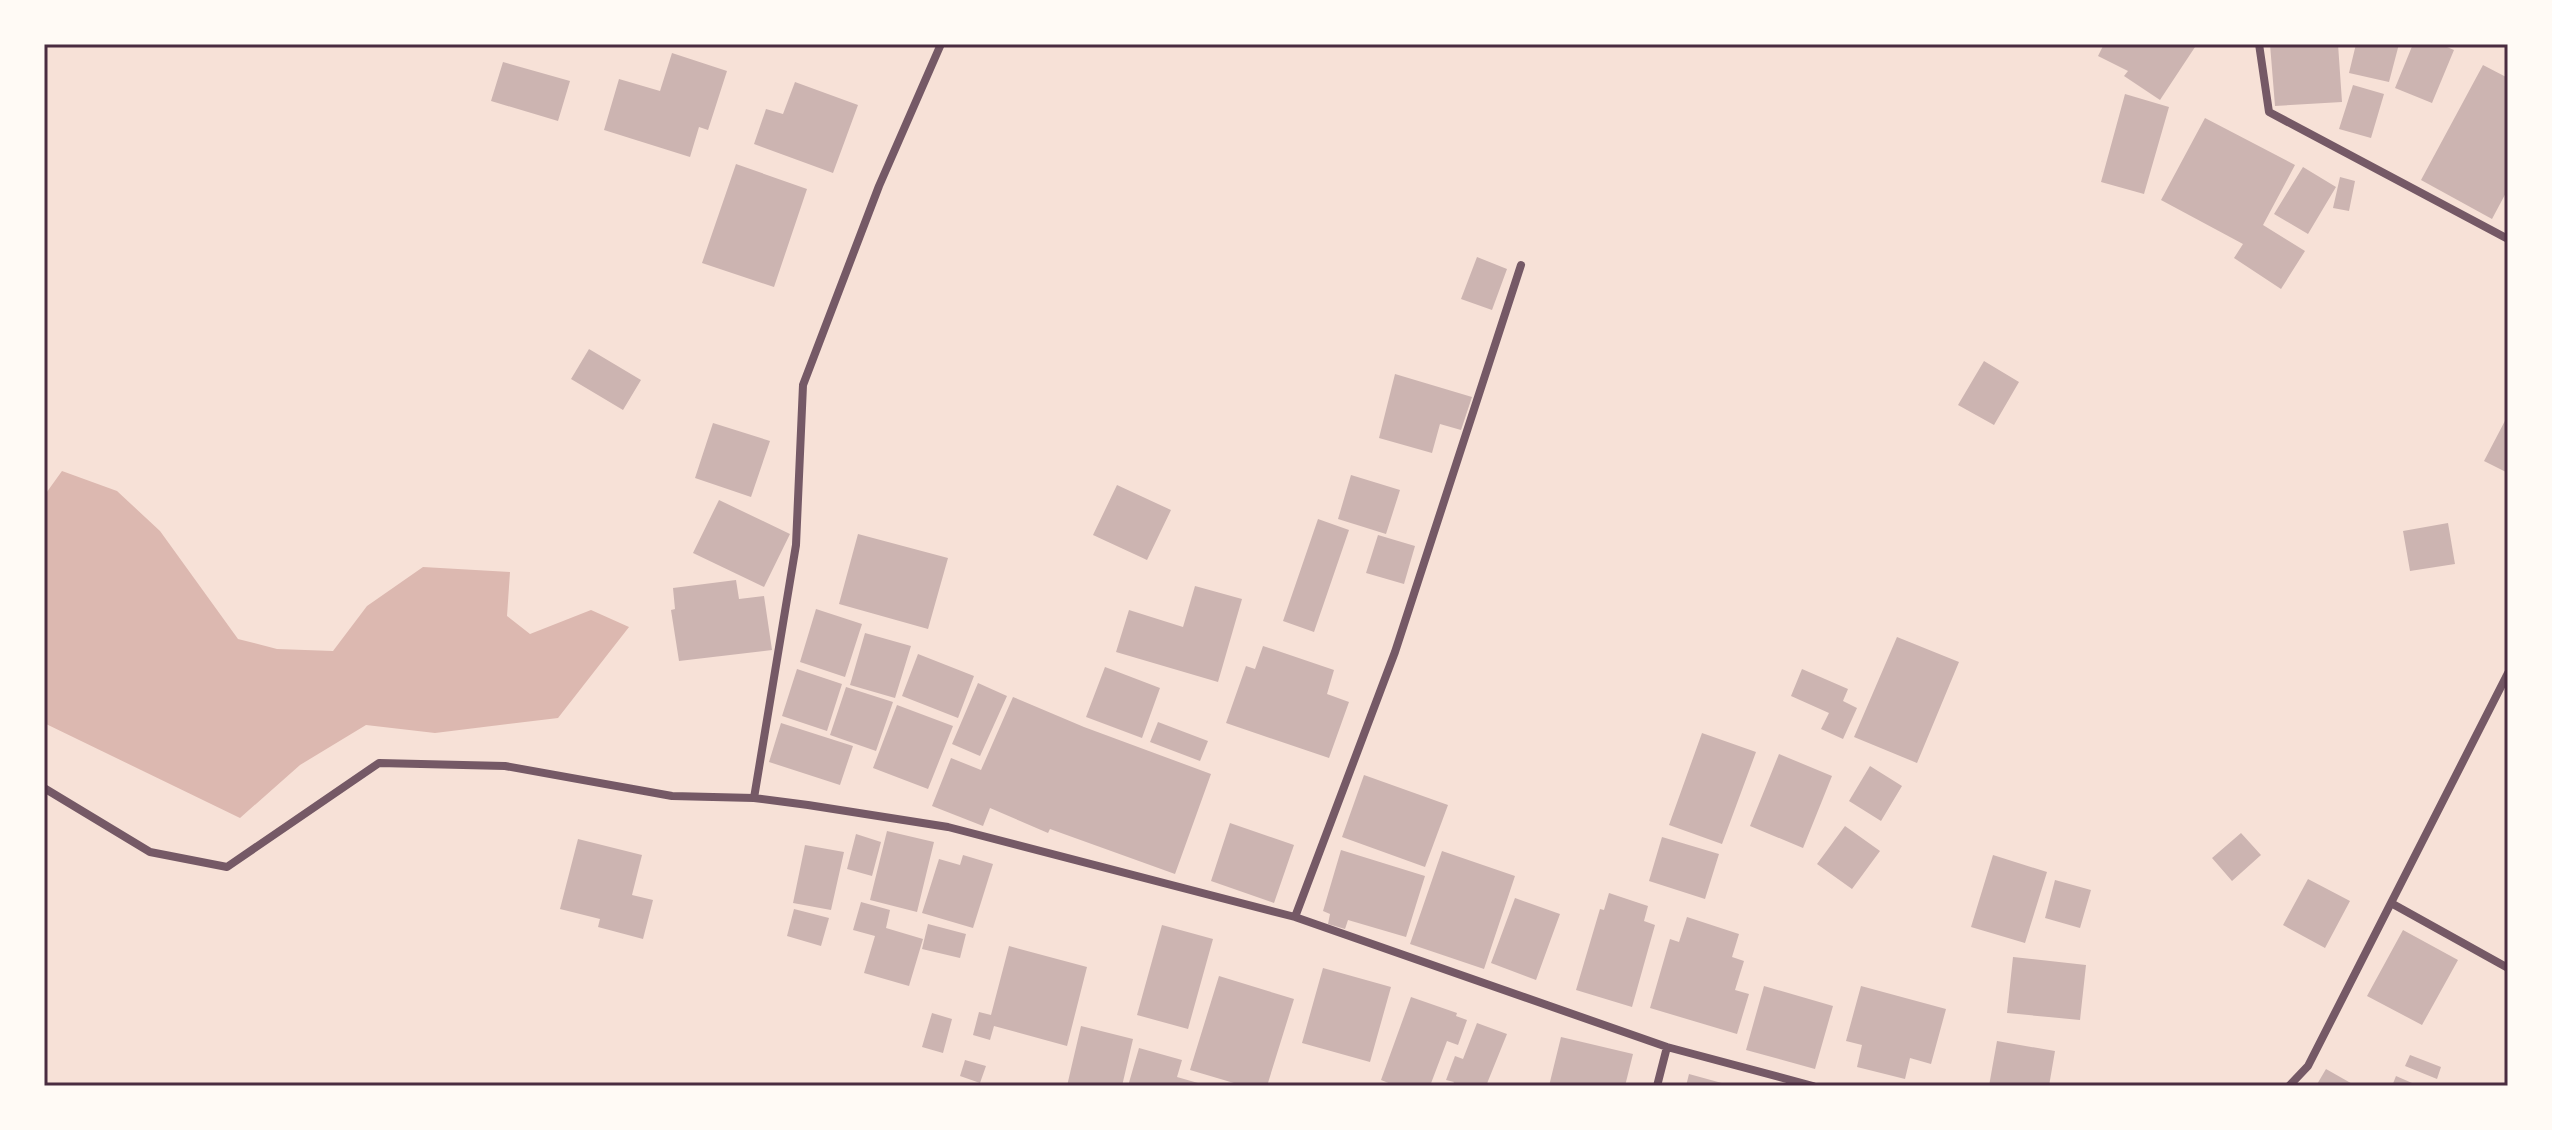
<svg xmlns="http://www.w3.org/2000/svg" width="2552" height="1130" font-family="Inter,sans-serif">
<rect width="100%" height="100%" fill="#f7e1d7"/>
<path fill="#dcb8b0" d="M62,471L117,491L160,531L238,639L277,649L333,651L367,606L423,567L510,572L507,616L530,634L591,610L629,627L558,718L435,733L366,725L300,765L240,818L44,723V496Z"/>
<path fill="#ccb4b1" d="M2104,44H2197L2160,100L2124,76L2128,71L2098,56Z
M2270,44H2338L2342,102L2275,106Z
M2356,44H2399L2389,82L2349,73Z
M2413,44H2440L2454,50L2432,103L2395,88Z
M672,53L727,71L708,130L699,127L690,157L604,130L619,79L660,91Z
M503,62L570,81L558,121L491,101Z
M2483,65L2508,78V189L2492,219L2421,180Z
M795,82L858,105L833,173L754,144L766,109L783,114Z
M2353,85L2384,94L2371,138L2339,129Z
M2125,94L2169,107L2144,194L2101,182Z
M2205,118L2295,165L2263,225L2305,251L2281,289L2234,258L2243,244L2161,200Z
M736,164L807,189L774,287L702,263Z
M2303,167L2336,187L2308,234L2274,214Z
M2340,177L2355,181L2349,211L2333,208Z
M1477,257L1507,269L1492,310L1461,299Z
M589,349L641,380L623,410L571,379Z
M1984,361L2019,382L1994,425L1958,405Z
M1395,374L1472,397L1461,430L1440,424L1432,453L1379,438Z
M2508,415V473L2484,461Z
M713,423L770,441L751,497L695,478Z
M1351,475L1400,490L1386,534L1338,519Z
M1117,485L1171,510L1147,560L1093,535Z
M719,500L790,534L764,587L693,553Z
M1318,519L1349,530L1314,632L1283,621Z
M2448,523L2455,564L2410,571L2403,531Z
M858,534L948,558L928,629L839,604Z
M1378,535L1415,546L1404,584L1366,573Z
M736,580L739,599L764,596L772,650L679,661L671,610L675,609L673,588Z
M1195,586L1242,599L1218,682L1116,652L1129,610L1183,627Z
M816,609L862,624L845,677L800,662Z
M865,633L911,646L895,698L850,685Z
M1897,637L1959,662L1917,763L1854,737Z
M1263,646L1334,670L1327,694L1349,702L1329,758L1226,723L1246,666L1255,669Z
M918,654L974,676L958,718L902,696Z
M1105,667L1160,688L1142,738L1086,717Z
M797,669L842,684L827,731L782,716Z
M1802,669L1848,689L1843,701L1857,708L1843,739L1821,729L1829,713L1791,696Z
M978,683L1007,696L980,756L952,744Z
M846,687L893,702L876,751L830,735Z
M1013,697L1084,727L1211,774L1175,874L1050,829L1048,833L990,808L983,826L932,806L951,758L981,770Z
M897,705L953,726L928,789L873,768Z
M1158,722L1208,741L1200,761L1150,742Z
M781,723L853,746L840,785L769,762Z
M1702,733L1756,752L1722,844L1669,825Z
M1779,754L1832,776L1803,848L1750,826Z
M1870,766L1902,786L1881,821L1849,801Z
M1364,775L1448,805L1425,867L1342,837Z
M1230,823L1294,845L1274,903L1211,881Z
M1845,826L1880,851L1852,889L1817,864Z
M887,831L934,842L917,912L870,900Z
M2241,833L2261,855L2232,881L2212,858Z
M856,834L881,842L872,876L847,869Z
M1662,837L1719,854L1705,899L1649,881Z
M578,839L642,855L632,895L653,900L643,939L598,927L600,919L560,909Z
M805,845L844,852L831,910L793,903Z
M1341,850L1425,876L1406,937L1348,920L1345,929L1328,924L1330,914L1323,911Z
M1442,851L1515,876L1484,969L1410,944Z
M963,855L993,864L973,928L922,913L939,859L960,865Z
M1993,855L2047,872L2025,943L1971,927Z
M2308,879L2350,901L2325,948L2283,925Z
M2055,880L2091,890L2080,928L2045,918Z
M1609,893L1648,906L1644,921L1655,925L1632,1007L1576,990L1600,909L1604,910Z
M1515,898L1560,914L1536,980L1491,963Z
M861,902L890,910L886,928L923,939L909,986L864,973L875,936L853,930Z
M794,909L829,918L821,946L787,936Z
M1687,917L1739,934L1732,957L1744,961L1735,990L1749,994L1737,1034L1650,1008L1670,939L1679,942Z
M928,924L966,934L960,958L922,949Z
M1162,925L1213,939L1188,1029L1137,1015Z
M2403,930L2458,960L2422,1025L2367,996Z
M1009,946L1087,967L1067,1046L994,1026L990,1040L973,1035L979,1012L991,1015Z
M2013,957L2086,965L2080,1020L2007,1013Z
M1323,968L1391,987L1370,1062L1302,1043Z
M1219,976L1294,999L1267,1086H1244L1190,1070Z
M1764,986L1833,1006L1815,1069L1746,1050Z
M1861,986L1946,1009L1931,1064L1910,1058L1905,1079L1857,1067L1862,1045L1846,1041Z
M1411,997L1457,1013L1456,1016L1467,1020L1458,1045L1447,1041L1430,1086H1396L1381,1080Z
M932,1013L952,1019L943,1053L922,1047Z
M1477,1023L1507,1034L1486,1086H1452L1454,1082L1446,1080L1455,1056L1463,1059Z
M1081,1026L1133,1039L1122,1086H1067Z
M1561,1037L1633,1054L1625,1086H1549Z
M1997,1041L2055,1051L2049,1086H1989Z
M1139,1048L1182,1060L1177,1077L1198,1083V1086H1128Z
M2410,1055L2441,1067L2437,1079L2405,1066Z
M965,1060L986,1066L980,1083L960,1076Z
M2326,1069L2356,1086H2316Z
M1689,1074L1729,1085V1086H1686Z
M2396,1076L2419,1086H2392Z"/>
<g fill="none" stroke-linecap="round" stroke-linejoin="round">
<path stroke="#755966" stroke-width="8" d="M2259,44L2269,112L2508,239
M44,788L150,852L227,867L379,763L505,766L672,796L754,798L808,805L948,827L1295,917L1667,1047L1813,1086
M754,798L796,545L803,385L879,186L941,44
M2391,903L2508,968
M1295,917L1395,652L1521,265
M1657,1086L1667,1047
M2289,1086L2308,1066L2508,673"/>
</g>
<rect width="2552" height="1130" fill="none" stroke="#fffaf5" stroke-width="92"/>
<rect x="46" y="46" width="2460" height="1038" fill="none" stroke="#4a2c40" stroke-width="3"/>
</svg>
